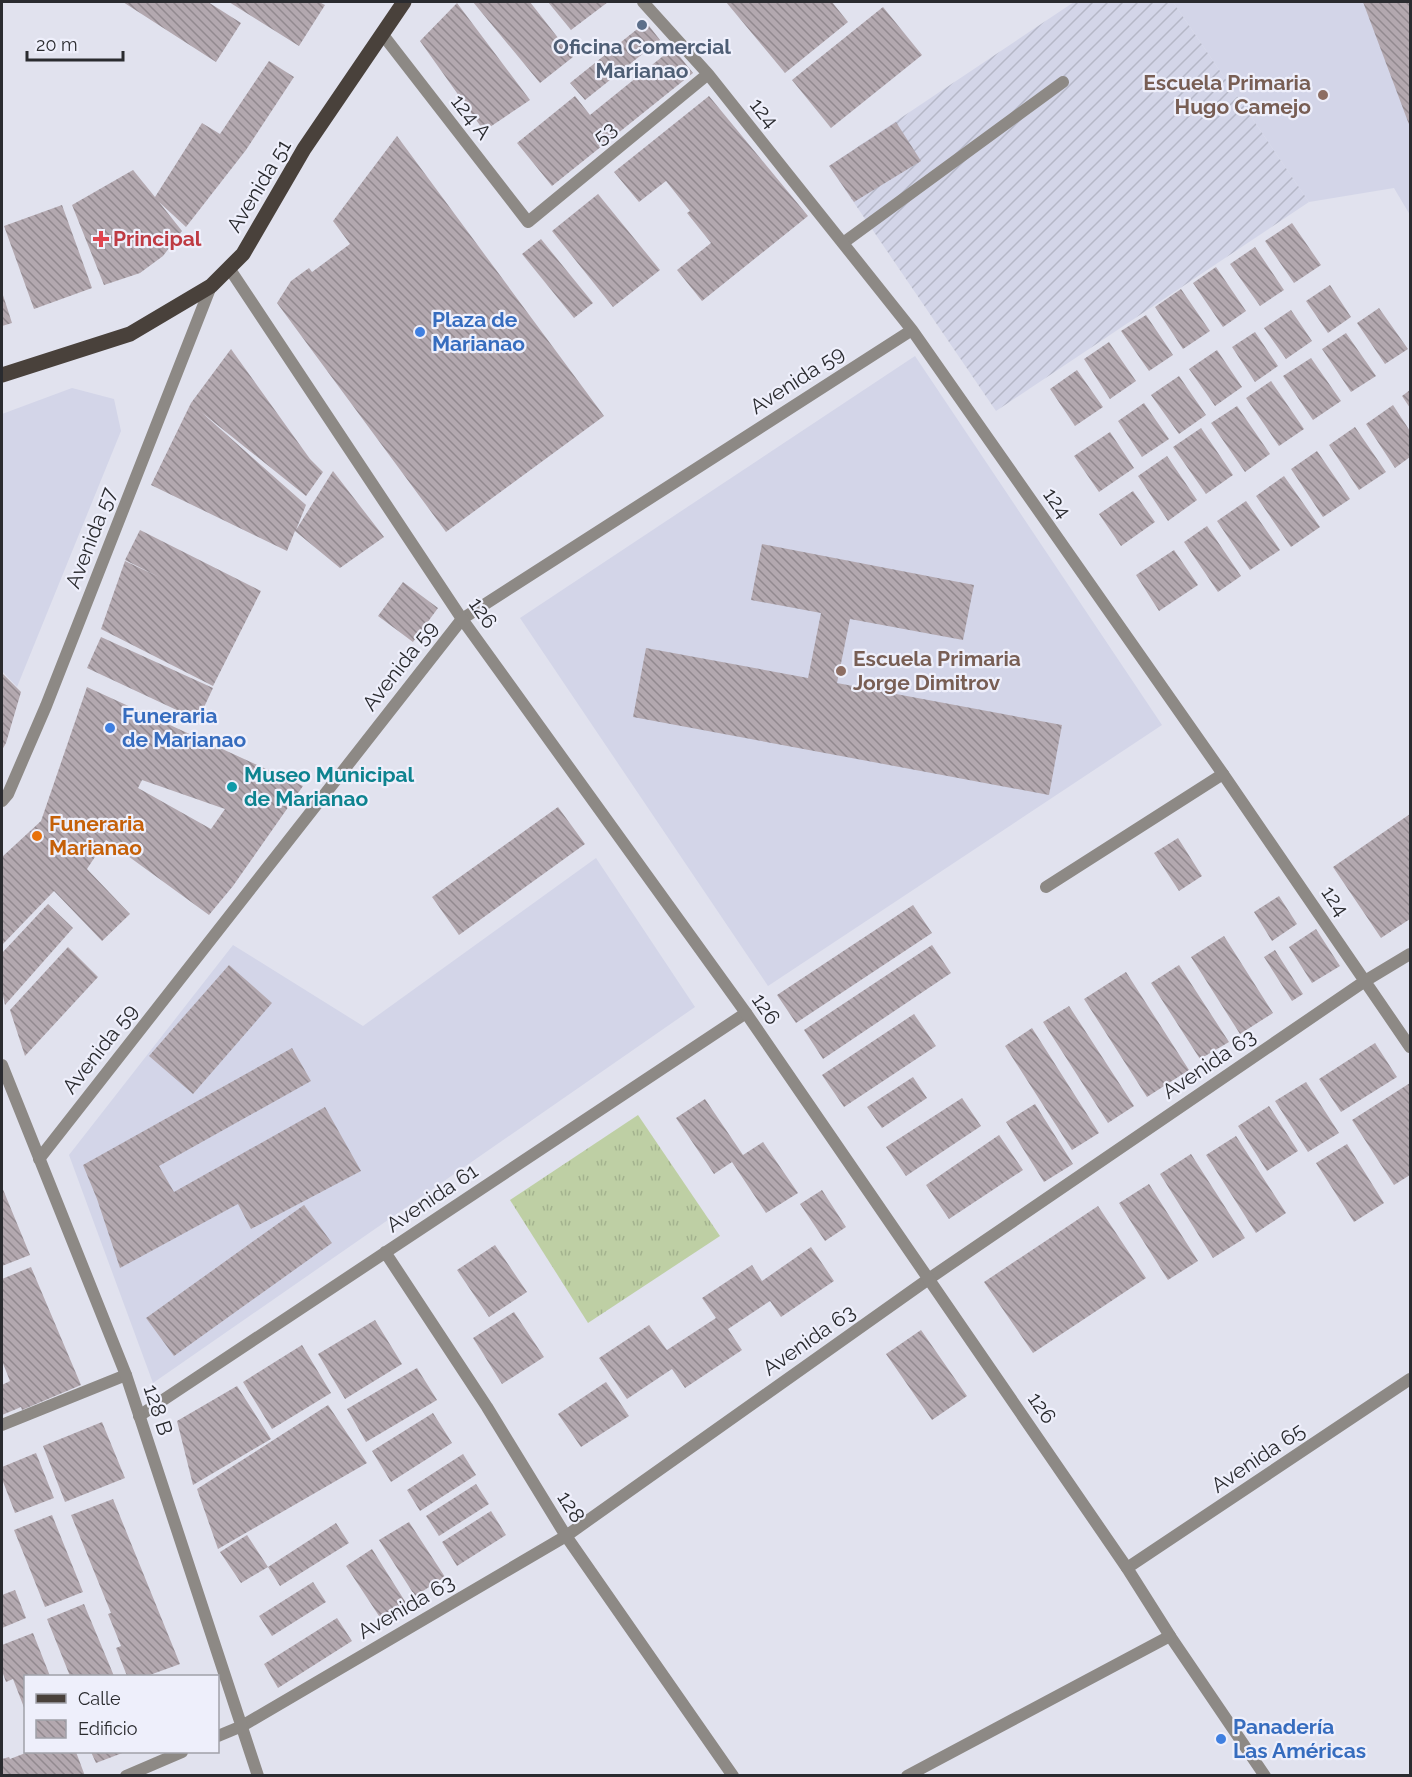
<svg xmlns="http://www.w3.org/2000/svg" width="1412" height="1777" font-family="Raleway,sans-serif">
<defs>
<pattern id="industrial-furrows" width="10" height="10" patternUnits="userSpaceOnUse" patternTransform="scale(1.5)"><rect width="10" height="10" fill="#d3d5e8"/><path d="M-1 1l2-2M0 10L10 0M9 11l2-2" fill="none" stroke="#b5b7c7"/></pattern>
<pattern id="grass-tufts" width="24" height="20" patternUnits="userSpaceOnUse" patternTransform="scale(1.5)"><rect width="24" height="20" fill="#becfa4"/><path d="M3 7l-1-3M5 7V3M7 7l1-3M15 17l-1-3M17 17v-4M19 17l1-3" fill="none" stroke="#a3b28e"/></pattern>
<pattern id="building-back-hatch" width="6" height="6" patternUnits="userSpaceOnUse" patternTransform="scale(1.5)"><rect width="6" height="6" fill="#b3a8af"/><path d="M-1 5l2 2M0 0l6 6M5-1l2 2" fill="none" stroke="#92898f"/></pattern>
</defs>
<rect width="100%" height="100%" fill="#e1e2ee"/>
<path fill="#d3d5e8" d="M1173,2H1410V215L1394,188L1309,202Z
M915,356L1162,725L768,986L520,618Z
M72,388L114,399L121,431L17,687L2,671V414Z
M596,858L695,1007L153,1383L69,1155L233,945L363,1026Z"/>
<path fill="url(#industrial-furrows)" d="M1074,2H1173L1309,202L996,411L829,166Z"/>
<path fill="url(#grass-tufts)" d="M638,1115L720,1236L588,1323L510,1200Z"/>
<path fill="url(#building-back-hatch)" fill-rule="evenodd" d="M123,2H208L241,23L216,62Z
M229,2H319L325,5L299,46Z
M473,2H530L573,57L540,83Z
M548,2H608L571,30Z
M726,2H832L848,22L785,73Z
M1363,2H1410V127Z
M457,3L530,100L484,131L420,41Z
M883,7L922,55L831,128L792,80Z
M646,22L660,40L585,100L570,83Z
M673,48L693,73L552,186L517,143L575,96L590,115Z
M269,61L294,77L246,150L186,227L159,202L182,231L163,256L140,273L104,285L72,205L133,170L155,197L202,123L220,134Z
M709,96L808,216L702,301L677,270L711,243L687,213L690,211L666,181L639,202L614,172Z
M896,122L921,161L854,202L829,166Z
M397,136L604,416L446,532L277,303L291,281L309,268L312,272L350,244L333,221Z
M598,194L660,270L613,307L552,231Z
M62,205L92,288L34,309L4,226Z
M1292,223L1321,265L1294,283L1265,241Z
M541,239L593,303L574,318L522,254Z
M1255,247L1284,290L1260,306L1230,264Z
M1216,267L1246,311L1223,327L1193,283Z
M1330,285L1351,317L1328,333L1306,301Z
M1181,289L1210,331L1183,349L1155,307Z
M2,292L12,323L2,326Z
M1379,308L1408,349L1385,364L1357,323Z
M1291,310L1312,341L1286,359L1264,328Z
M1146,315L1173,355L1149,371L1121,331Z
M1255,332L1278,366L1255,382L1232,347Z
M1346,333L1376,376L1351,392L1322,349Z
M1109,342L1136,381L1110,399L1084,359Z
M231,349L310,459L323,472L306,496L200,411L306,505L296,530L333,471L384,537L340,568L295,531L287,551L151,485L191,403Z
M1217,350L1242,387L1215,406L1189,369Z
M1311,358L1341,401L1313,420L1283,376Z
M1077,370L1103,407L1075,426L1050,389Z
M1179,376L1206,415L1179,434L1151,395Z
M1271,381L1304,429L1279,446L1246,398Z
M1410,390V408L1402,396Z
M1144,403L1169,439L1142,457L1118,421Z
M1393,405L1410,431V457L1395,468L1366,424Z
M1237,406L1270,454L1245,472L1211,423Z
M1355,427L1386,472L1359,490L1329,445Z
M1201,428L1233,475L1206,494L1173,447Z
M1110,432L1134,468L1099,492L1074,456Z
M1317,451L1350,499L1323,517L1291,469Z
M1167,456L1197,500L1168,521L1138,476Z
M1284,476L1320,527L1291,547L1256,496Z
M1133,491L1155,522L1121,546L1099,514Z
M1246,501L1280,550L1250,570L1217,521Z
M1207,526L1241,576L1218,592L1184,542Z
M140,530L261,591L213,686L101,629L125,561L159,577L125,560Z
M762,544L974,585L963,640L850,619L837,683L1062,725L1049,795L633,717L646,648L808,678L821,613L751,600Z
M1174,550L1198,585L1159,611L1136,575Z
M403,582L438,608L413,642L378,616Z
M101,637L213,688L198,720L87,668Z
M2,673L21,692L6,743L2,750Z
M87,687L303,786L233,886L209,915L106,840L87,869L130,914L102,941L54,891L2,945V857L41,821ZM142,780L225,809L211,829L138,788Z
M558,807L585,844L459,935L432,897Z
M1410,814V919L1381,938L1333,867Z
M1178,838L1202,876L1179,891L1154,853Z
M1279,896L1297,924L1272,941L1254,912Z
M48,904L73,928L5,1005L2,991V953Z
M913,905L932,933L796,1023L777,995Z
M1316,929L1340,966L1312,983L1289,947Z
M1224,936L1273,1013L1240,1034L1191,957Z
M932,945L951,973L823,1059L804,1030Z
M68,947L98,977L25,1056L10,1010Z
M1275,950L1303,994L1292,1001L1264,957Z
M229,965L272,1003L193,1094L149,1056Z
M1179,965L1229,1042L1200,1059L1151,983Z
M1126,972L1189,1070L1147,1097L1084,999Z
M1069,1006L1134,1106L1108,1123L1043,1022Z
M914,1014L936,1046L844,1107L822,1075Z
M1032,1028L1099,1133L1072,1150L1005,1046Z
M1375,1043L1397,1077L1341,1112L1319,1079Z
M292,1048L311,1081L159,1166L174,1192L325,1107L361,1171L251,1229L238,1204L120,1268L97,1199L83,1165Z
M913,1077L927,1098L882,1128L867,1107Z
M1306,1082L1339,1133L1308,1152L1275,1101Z
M1410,1083V1175L1394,1185L1352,1120Z
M962,1098L981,1126L906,1176L886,1147Z
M705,1099L743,1155L763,1142L798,1193L766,1213L732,1162L714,1174L676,1118Z
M1035,1104L1073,1164L1044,1182L1006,1122Z
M1269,1106L1298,1151L1267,1171L1238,1126Z
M999,1135L1023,1170L949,1219L926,1185Z
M1236,1136L1286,1213L1256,1233L1206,1155Z
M1347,1144L1384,1203L1354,1222L1316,1163Z
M1191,1154L1245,1238L1213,1258L1160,1174Z
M1149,1184L1198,1261L1168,1280L1119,1203Z
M2,1187L30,1255L2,1266Z
M822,1190L846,1227L825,1241L800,1204Z
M304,1205L332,1243L174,1356L146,1318Z
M1098,1206L1146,1278L1033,1353L984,1282Z
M495,1245L527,1292L489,1317L457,1270Z
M811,1247L834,1281L781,1317L770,1301L728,1329L742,1350L685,1388L672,1369L627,1399L599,1358L649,1325L667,1350L716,1318L702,1298L752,1265L762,1281Z
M31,1267L81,1385L22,1410L21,1407L2,1415V1385L10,1381L2,1361V1279Z
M514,1312L544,1357L502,1384L473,1338Z
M375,1320L402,1364L345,1399L318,1354Z
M921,1330L967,1396L932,1420L886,1354Z
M302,1345L331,1393L272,1429L243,1382Z
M417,1368L437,1400L366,1442L347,1409Z
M606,1382L629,1416L581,1447L558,1414Z
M237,1386L271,1439L193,1485L177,1421Z
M328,1405L367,1463L218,1549L197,1489Z
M433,1413L452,1443L391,1482L372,1451Z
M102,1422L125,1478L65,1502L43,1446Z
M36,1453L54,1498L15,1513L2,1479V1467Z
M463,1454L476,1475L420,1511L407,1490Z
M476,1484L489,1504L439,1536L426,1516Z
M113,1499L180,1664L147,1676H127L116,1648L121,1646L108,1614L111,1613L71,1515Z
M491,1511L506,1535L457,1566L442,1542Z
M52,1515L83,1592L45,1607L14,1530Z
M409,1522L445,1577L415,1596L379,1540Z
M336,1523L349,1543L280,1586L268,1567Z
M247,1535L268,1567L241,1583L220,1552Z
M372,1549L408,1606L383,1622L346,1566Z
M313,1582L326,1602L272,1636L259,1616Z
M15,1590L26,1618L2,1628V1595Z
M84,1604L114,1676H70L47,1619Z
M337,1618L352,1641L278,1688L264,1664Z
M33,1633L50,1676H26L25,1710L13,1679L6,1682L2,1671V1645Z
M28,1752H76L85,1776H2V1759L9,1757L10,1759Z
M91,1752H125L96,1763Z"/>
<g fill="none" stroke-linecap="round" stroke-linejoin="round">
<path stroke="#8d8985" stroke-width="12" d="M843,243L1063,82
M1046,887L1223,774"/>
<path stroke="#8d8985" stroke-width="12" d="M643,2L708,74L912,330L1223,774L1410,1047
M383,35L528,222L708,74
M39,1159L462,619L912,330
M385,1252L487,1407L566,1536L733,1776
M139,1416L746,1013
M2,1425L126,1375
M1127,1568L1410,1379
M242,1726L566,1536L930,1278L1365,981L1410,954
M907,1776L1170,1636"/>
<path stroke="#8d8985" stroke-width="12" d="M229,268L462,619L746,1013L1127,1568L1170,1636L1265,1776
M2,801L8,794L46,706L211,286
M2,1065L126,1375L258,1776
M218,1736L242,1726
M126,1776L182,1752"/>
<path stroke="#49413b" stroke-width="15" d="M2,375L130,334L211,286L243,254L304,149L404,2"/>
</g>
<circle fill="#5c6f8a" stroke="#eeeffb" stroke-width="2" cx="642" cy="25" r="6"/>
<g fill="#8d6e63" stroke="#eeeffb" stroke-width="2">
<circle cx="1323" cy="95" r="6"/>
<circle cx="841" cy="671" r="6"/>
</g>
<path fill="#e0444e" stroke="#eeeffb" stroke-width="2" d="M98 230h6v6h6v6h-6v6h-6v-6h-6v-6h6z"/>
<g fill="#3f7fe0" stroke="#eeeffb" stroke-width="2">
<circle cx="420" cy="332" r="6"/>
<circle cx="110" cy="728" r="6"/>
<circle cx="1221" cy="1739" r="6"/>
</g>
<circle fill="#0f9aa8" stroke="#eeeffb" stroke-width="2" cx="232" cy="787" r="6"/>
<circle fill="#e8710a" stroke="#eeeffb" stroke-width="2" cx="37" cy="836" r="6"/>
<g text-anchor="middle" stroke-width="4.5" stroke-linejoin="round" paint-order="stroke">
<g font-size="21" font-weight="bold" fill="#4e5e75" stroke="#eeeffb">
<text x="642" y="54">Oficina Comercial<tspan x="642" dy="24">Marianao</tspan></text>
</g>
<g font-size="21" font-weight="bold" fill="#785e54" stroke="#eeeffb" text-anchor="end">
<text x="1311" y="90">Escuela Primaria<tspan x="1311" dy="24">Hugo Camejo</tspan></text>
<text x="853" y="666" text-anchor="start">Escuela Primaria<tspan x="853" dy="24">Jorge Dimitrov</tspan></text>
</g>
<g font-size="21" fill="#2a2b2f" stroke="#eeeffb">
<text transform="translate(764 113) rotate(51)" y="7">124</text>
<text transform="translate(471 117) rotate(52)" y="7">124 A</text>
<text transform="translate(605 133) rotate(-40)" y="7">53</text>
<text transform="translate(259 186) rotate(-59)" y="7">Avenida 51</text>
<text transform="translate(797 380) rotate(-33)" y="7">Avenida 59</text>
<text transform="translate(1057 503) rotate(55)" y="7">124</text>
<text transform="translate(91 538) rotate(-69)" y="7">Avenida 57</text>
<text transform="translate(483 613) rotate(55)" y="7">126</text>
<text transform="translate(400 666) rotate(-52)" y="7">Avenida 59</text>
<text transform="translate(1335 901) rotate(56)" y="7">124</text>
<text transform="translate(766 1009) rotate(56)" y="7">126</text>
<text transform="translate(100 1049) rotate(-52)" y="7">Avenida 59</text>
<text transform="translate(1209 1064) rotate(-34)" y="7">Avenida 63</text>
<text transform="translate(432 1198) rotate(-34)" y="7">Avenida 61</text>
<text transform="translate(809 1340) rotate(-35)" y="7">Avenida 63</text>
<text transform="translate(1042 1408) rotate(56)" y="7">126</text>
<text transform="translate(158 1410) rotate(72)" y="7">128 B</text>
<text transform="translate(1258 1458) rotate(-34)" y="7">Avenida 65</text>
<text transform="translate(571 1507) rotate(58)" y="7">128</text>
<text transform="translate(406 1607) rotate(-30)" y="7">Avenida 63</text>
</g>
<g font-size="21" font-weight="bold" fill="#be3a42" stroke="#eeeffb" text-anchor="start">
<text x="113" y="246">Principal</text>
</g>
<g font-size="21" font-weight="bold" fill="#366cbe" stroke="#eeeffb" text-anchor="start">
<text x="432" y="327">Plaza de<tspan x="432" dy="24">Marianao</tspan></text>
<text x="122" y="723">Funeraria<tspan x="122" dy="24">de Marianao</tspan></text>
<text x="1233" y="1734">Panadería<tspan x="1233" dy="24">Las Américas</tspan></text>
</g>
<g font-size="21" font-weight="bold" fill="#0d838f" stroke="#eeeffb" text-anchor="start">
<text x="244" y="782">Museo Municipal<tspan x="244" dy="24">de Marianao</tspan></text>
</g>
<g font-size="21" font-weight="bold" fill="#c56008" stroke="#eeeffb" text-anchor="start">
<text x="49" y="831">Funeraria<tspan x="49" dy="24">Marianao</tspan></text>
</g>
</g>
<rect width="1412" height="1777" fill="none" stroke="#2a2b2f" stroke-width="6"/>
<rect x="24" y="1675" width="195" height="78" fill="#eeeffb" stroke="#a0a1a9" stroke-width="1.5"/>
<rect x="36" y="1694" width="30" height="9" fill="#49413b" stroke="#a0a1a9" stroke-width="1.5"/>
<text x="78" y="1705" font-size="18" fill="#2a2b2f">Calle</text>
<rect x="36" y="1720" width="30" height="18" fill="url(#building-back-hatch)" stroke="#a0a1a9" stroke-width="1.5"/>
<text x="78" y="1735" font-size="18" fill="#2a2b2f">Edificio</text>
<path d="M27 51v9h96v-9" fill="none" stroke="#2a2b2f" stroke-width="3"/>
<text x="36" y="51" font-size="18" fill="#2a2b2f" stroke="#eeeffb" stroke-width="4.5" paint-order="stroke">20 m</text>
</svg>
